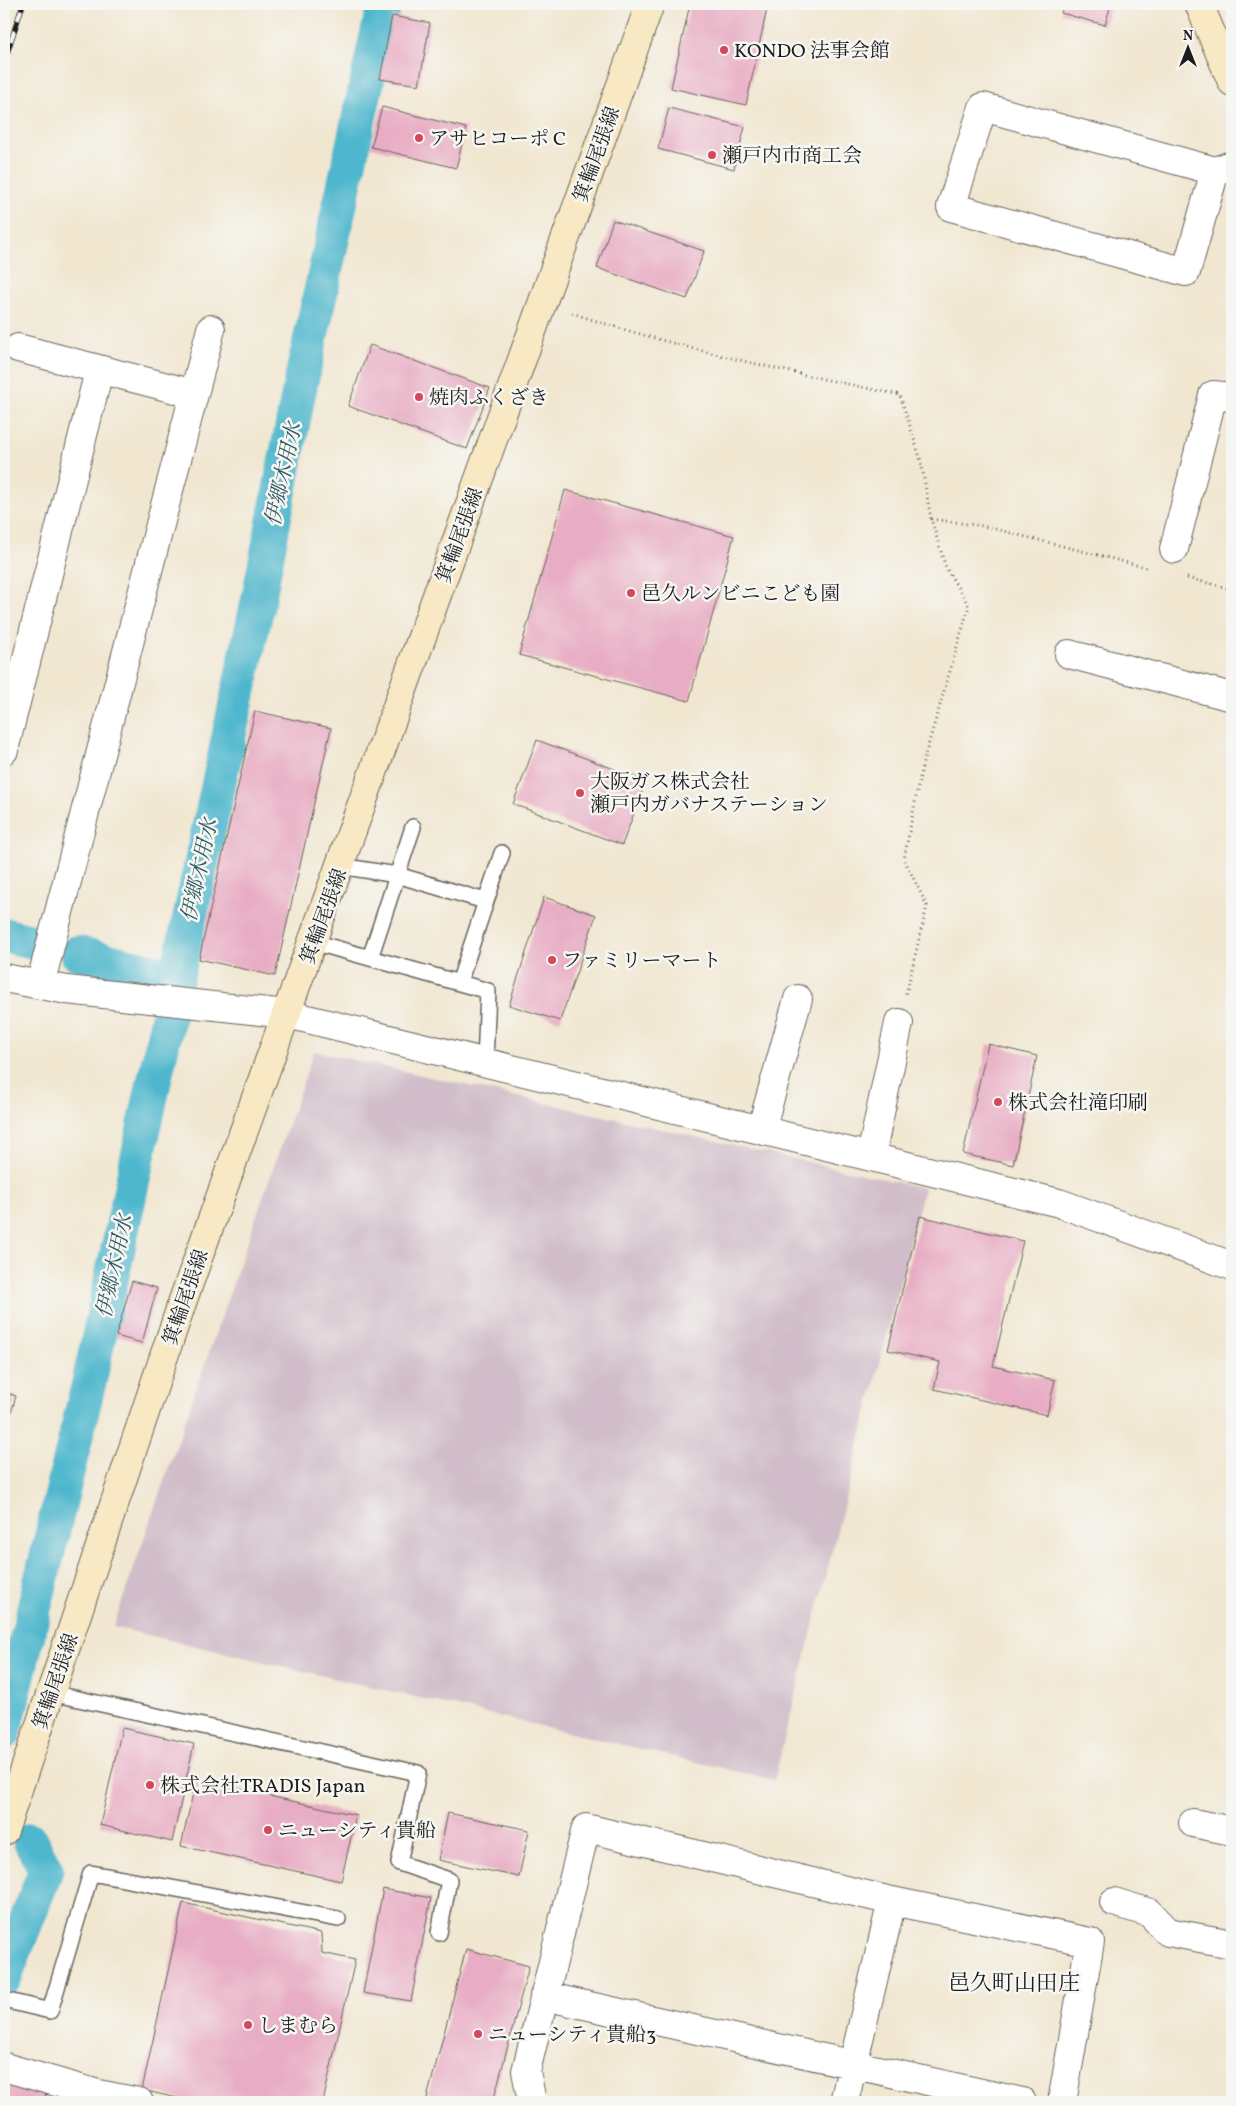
<svg xmlns="http://www.w3.org/2000/svg" width="1236" height="2106" font-family="Vollkorn,'Noto Serif JP',serif">
<rect width="100%" height="100%" fill="#f6f6f2"/>
<filter id="ink" filterUnits="userSpaceOnUse"><feTurbulence type="fractalNoise" baseFrequency=".02" numOctaves="2"/><feDisplacementMap in="SourceGraphic" scale="10" xChannelSelector="R" yChannelSelector="G"/><feConvolveMatrix kernelMatrix="1 2 1 2 8 2 1 2 1" color-interpolation-filters="sRGB"/></filter>
<filter id="wash" filterUnits="userSpaceOnUse"><feTurbulence type="fractalNoise" baseFrequency=".0096" numOctaves="4" result="noise"/><feDisplacementMap in="SourceGraphic" scale="20" xChannelSelector="R" yChannelSelector="G"/><feGaussianBlur stdDeviation="1.12" result="paint"/><feColorMatrix in="noise" values="0 0 0 0 0 0 0 0 0 0 0 0 0 0 0 0 0 1.4 0 .05"/><feComposite in="paint" operator="in"/></filter>
<g filter="url(#wash)">
<rect width="100%" height="100%" fill="#f1e7d1"/>
<path fill="#d1bdc9" d="M314,1051L924,1188L774,1780L113,1627Z"/>
<g fill="none" stroke-linecap="round" stroke-linejoin="round">
<path stroke="#4fb7cd" stroke-width="35" d="M4,935L36,942
M77,953L177,977
M4,1733L90,1378L259,597L299,391L384,4
M4,1979L46,1870L30,1840"/>
</g>
<g id="blocks">
<path fill="#e8adc4" d="M690,4H744L767,9L746,105L671,88Z
M1064,4H1111L1105,25L1061,13Z
M392,16L430,23L419,85L380,79Z
M382,107L466,128L456,168L371,147Z
M669,108L745,127L734,169L658,149Z
M613,220L704,251L687,299L597,268Z
M370,345L490,388L467,449L348,406Z
M565,490L734,536L689,701L519,655Z
M255,711L331,728L275,976L199,959Z
M537,740L646,781L622,845L513,804Z
M544,897L596,915L560,1021L509,1005Z
M988,1044L1037,1056L1013,1165L963,1154Z
M920,1216L1023,1241L993,1366L1055,1380L1047,1415L934,1389L940,1362L888,1350Z
M132,1281L157,1288L142,1343L116,1336Z
M4,1392L16,1396L4,1437Z
M122,1728L194,1744L172,1842L100,1825Z
M196,1780L356,1815L341,1881L181,1846Z
M448,1813L529,1830L519,1877L438,1860Z
M383,1889L431,1898L411,2001L363,1993Z
M183,1903L321,1933L322,1953L355,1960L323,2102H195L142,2090Z
M466,1949L529,1966L493,2102H426Z
M4,2081L47,2090L44,2102H4Z"/>
</g>
</g>
<g filter="url(#ink)">
<use href="#blocks" fill-opacity="0" stroke="#67635b" stroke-width="1"/>
<g fill="none" stroke-linecap="round" stroke-linejoin="round">
<g stroke="#67635b" stroke-width="18">
<path id="lane" d="M340,866L397,875L485,901
M313,942L488,991L485,1062
M370,958L413,827
M459,983L502,853
M51,1693L418,1773L399,1863L449,1880L439,1933
M4,2000L50,2011L91,1873L338,1919"/>
</g>
<g stroke="#67635b" stroke-width="30">
<path id="street" d="M1215,171L1186,272L951,207L983,107L1215,171L1232,165
M18,348L194,394
M1174,549L1213,395L1232,397
M1069,654L1232,697
M4,750L99,371
M4,978L67,990L287,1014L1059,1203L1232,1266
M40,985L211,329
M761,1130L798,999
M871,1156L899,1023
M1193,1823L1232,1831
M892,1901L1090,1942L1062,2102
M1114,1902L1150,1913L1168,1932L1232,1944
M544,1996L1022,2102
M4,2067L98,2094L139,2102
M532,2102L526,2071L586,1828L892,1901L844,2102"/>
</g>
<g stroke="#67635b" stroke-width="30">
<path id="secondary" d="M1199,4L1232,82
M4,1831L183,1300L650,4"/>
</g>
<path stroke="#67635b" stroke-width="3" stroke-dasharray="1 4" stroke-linecap="butt" d="M572,313C680,349 789,372 900,395L921,461L931,519L946,568L969,606L922,766L904,859L927,906L906,994
M931,519L983,526L1149,568
M1187,578L1232,589"/>
<use href="#lane" stroke="#fff" stroke-width="15"/>
<use href="#street" stroke="#fff" stroke-width="28"/>
<use href="#secondary" stroke="#f8e8c3" stroke-width="28"/>
<g stroke="#1c1c1c" stroke-width="5.5">
<path id="rail" d="M4,62L23,4"/>
</g>
<use href="#rail" stroke="#f6f6f2" stroke-width="4" stroke-dasharray="11" stroke-linecap="butt"/>
</g>
</g>
<g fill="#d1495b" stroke="#f6f6f2" stroke-width="2">
<circle cx="724" cy="50" r="5"/>
<circle cx="419" cy="138" r="5"/>
<circle cx="712" cy="155" r="5"/>
<circle cx="419" cy="397" r="5"/>
<circle cx="631" cy="593" r="5"/>
<circle cx="580" cy="793" r="5"/>
<circle cx="552" cy="960" r="5"/>
<circle cx="998" cy="1102" r="5"/>
<circle cx="150" cy="1785" r="5"/>
<circle cx="268" cy="1830" r="5"/>
<circle cx="248" cy="2025" r="5"/>
<circle cx="478" cy="2034" r="5"/>
</g>
<g text-anchor="middle" stroke-width="5" stroke-linejoin="round" paint-order="stroke">
<g font-size="20" fill="#1c1c1c" stroke="#f6f6f2" text-anchor="start">
<text x="734" y="57">KONDO 法事会館</text>
<text x="429" y="145">アサヒコーポ C</text>
<text x="722" y="162">瀬戸内市商工会</text>
<text x="429" y="404">焼肉ふくざき</text>
<text x="641" y="600">邑久ルンビニこども園</text>
<text x="590" y="788">大阪ガス株式会社<tspan x="590" dy="23">瀬戸内ガバナステーション</tspan></text>
<text x="562" y="967">ファミリーマート</text>
<text x="1008" y="1109">株式会社滝印刷</text>
<text x="160" y="1792">株式会社TRADIS Japan</text>
<text x="278" y="1837">ニューシティ貴船</text>
<text x="258" y="2032">しまむら</text>
<text x="488" y="2041">ニューシティ貴船3</text>
</g>
<g font-size="20" fill="#1c1c1c" stroke="#f6f6f2">
<text transform="translate(596 154) rotate(-70)" y="7">箕輪尾張線</text>
<text transform="translate(459 535) rotate(-70)" y="7">箕輪尾張線</text>
<text transform="translate(323 916) rotate(-70)" y="7">箕輪尾張線</text>
<text transform="translate(185 1297) rotate(-71)" y="7">箕輪尾張線</text>
<text transform="translate(55 1681) rotate(-71)" y="7">箕輪尾張線</text>
</g>
<g font-size="21" font-style="italic" fill="#305a63" stroke="#f6f6f2">
<text transform="translate(283 474) rotate(-78)" y="7">伊郷木用水</text>
<text transform="translate(199 870) rotate(-78)" y="7">伊郷木用水</text>
<text transform="translate(114 1266) rotate(-78)" y="7">伊郷木用水</text>
</g>
<g font-size="22" fill="#1c1c1c" stroke="#f6f6f2">
<text x="1014" y="1990">邑久町山田庄</text>
</g>
</g>
<rect width="1236" height="2106" fill="none" stroke="#f6f6f2" stroke-width="20"/>
<g transform="translate(1188 48)" stroke="#f6f6f2" stroke-width="4" paint-order="stroke">
<path d="M0-4L9 19L0 12L-9 19Z" fill="#1c1c1c"/>
<text y="-8" font-size="14" font-weight="bold" text-anchor="middle" fill="#1c1c1c">N</text>
</g>
</svg>
